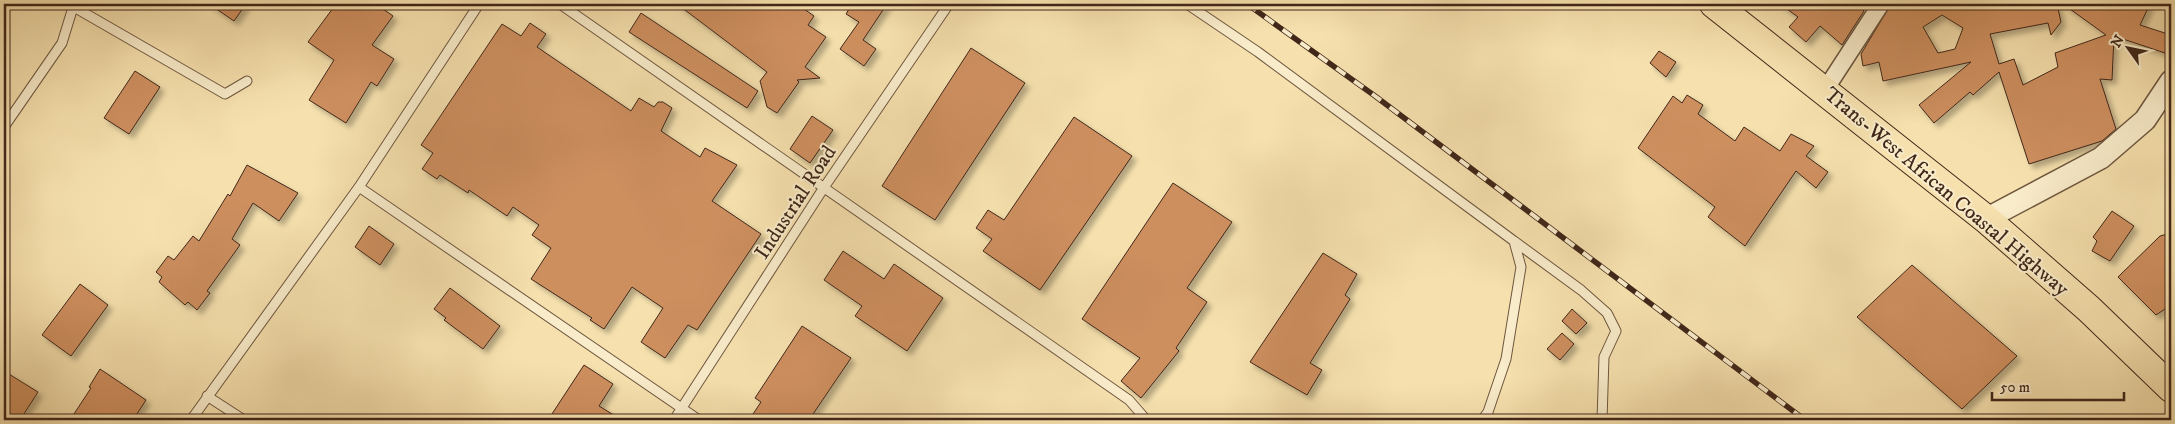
<svg xmlns="http://www.w3.org/2000/svg" width="2175" height="424" font-family="'IM FELL DW Pica',serif">
<defs>
<filter id="shadow"><feDropShadow dx="4.5" dy="4.5" stdDeviation="2.5" flood-color="#0004"/></filter>
</defs>
<rect width="100%" height="100%" fill="#f6e1ae"/>
<filter id="stains"><feTurbulence type="fractalNoise" baseFrequency=".004" numOctaves="4"/><feColorMatrix values="0 0 0 0 .2 0 0 0 0 .09 0 0 0 0 .02 0 0 0 .5 -.17"/></filter>
<radialGradient id="worn" r=".72"><stop offset=".6" stop-color="#630" stop-opacity="0"/><stop offset="1" stop-color="#630" stop-opacity=".3"/></radialGradient>
<path fill="#ce8f5f" stroke="#40271a" fill-rule="evenodd" filter="url(#shadow)" d="M209,4H246L234,21Z
M336,4H376L393,16L372,45L394,59L377,86L371,82L346,123L309,100L334,60L308,42Z
M677,4H797L814,16L808,25L826,37L805,67L820,78L797,80L799,82L777,113L767,107L760,81L767,72Z
M852,4H887L863,40L876,49L864,66L840,49L859,22L846,14Z
M1780,4H1856L1864,11L1842,45L1820,26L1806,42L1789,27L1798,17Z
M1891,4H2057L2061,22L2051,35L2048,23L1990,34L1999,64L2014,59L2023,85L2058,67L2055,53L2106,35L2063,4H2150L2140,25L2171,35L2165,53L2114,36L2112,80L2100,79L2116,129L2102,141L2029,164L1999,72L1973,95L1970,92L1934,123L1919,105L1971,62L1883,81L1879,62L1863,66L1861,54ZM1942,15L1963,28L1955,49L1938,53L1923,27Z
M641,13L758,91L747,108L629,32Z
M530,23L546,34L537,47L631,111L639,98L654,107L658,102H663L672,108L661,131L700,157L705,148L737,165L712,201L761,234L697,330L688,325L665,358L641,342L663,308L632,287L604,329L590,320L592,318L531,279L551,248L532,235L539,225L513,207L507,216L469,190L468,193L440,175L437,179L422,169L433,153L421,145L502,24L521,36Z
M971,48L1025,83L935,220L882,186Z
M1659,51L1676,62L1666,77L1650,63Z
M135,71L160,87L129,134L104,118Z
M1687,95L1703,105L1698,114L1735,141L1744,127L1780,151L1791,134L1814,146L1806,156L1828,172L1816,188L1796,171L1745,246L1708,217L1715,207L1638,148L1673,96L1682,103Z
M812,116L833,130L810,163L790,149Z
M1074,117L1132,156L1040,290L983,251L992,239L976,228L988,210L1004,220Z
M247,165L298,193L279,221L253,203L232,239L240,245L207,291L210,293L197,310L188,302L185,305L159,282L162,277L156,272L168,256L174,260L193,236L199,241L228,194L230,196Z
M1173,183L1232,222L1187,288L1207,302L1176,348L1179,351L1141,398L1121,381L1140,358L1082,319Z
M2112,211L2134,226L2110,261L2092,251L2097,241L2093,237Z
M369,226L394,244L380,265L355,247Z
M2171,233V305L2156,315L2118,277L2160,236Z
M843,251L884,279L894,264L943,298L907,351L855,316L862,306L824,280Z
M1323,253L1357,274L1345,295L1350,299L1310,363L1322,370L1307,395L1250,362Z
M1912,265L2017,356L1962,409L1857,317Z
M80,284L108,305L71,356L42,335Z
M450,288L500,326L483,349L444,320L446,318L434,309Z
M1572,309L1587,323L1576,334L1562,321Z
M802,326L851,358L809,420H749L761,402L755,398Z
M1562,333L1574,344L1560,360L1547,349Z
M584,365L613,384L599,406L622,420H548Z
M100,369L146,400L133,420H70L91,388L89,387Z
M4,371L38,392L20,420H4Z"/>
<g fill="none" stroke-linecap="round" stroke-linejoin="round">
<g stroke="#6e563f" stroke-width="11">
<path id="service" d="M560,4L1129,400L1143,416V420
M1187,4L1258,52L1514,241L1521,267L1506,359L1488,412L1482,420
M74,7L225,94L247,81
M4,127L62,43L74,4
M359,187L699,420
M1514,241L1581,290L1607,313L1616,331L1604,357L1602,420
M207,396L244,420
M191,420L359,187L479,4
M674,420L823,189L949,4"/>
</g>
<g stroke="#6e563f" stroke-width="19">
<path id="minor" d="M1825,90L1881,4"/>
</g>
<g stroke="#6e563f" stroke-width="24">
<path id="tertiary" d="M1986,219L2101,158L2145,120L2171,81"/>
</g>
<g stroke="#40271a" stroke-width="30">
<path id="trunk" d="M1714,4L1986,219L2089,309L2171,388"/>
</g>
<use href="#service" stroke="#f9ecca" stroke-width="9"/>
<use href="#minor" stroke="#f9ecca" stroke-width="16"/>
<use href="#tertiary" stroke="#f9ecca" stroke-width="21"/>
<use href="#trunk" stroke="#f6e1ae" stroke-width="28"/>
<g stroke="#40271a" stroke-width="5.5">
<path id="rail" d="M1247,4L1375,96L1805,420"/>
</g>
<use href="#rail" stroke="#f9ecca" stroke-width="4" stroke-dasharray="11" stroke-linecap="butt"/>
</g>
<g text-anchor="middle" stroke-width="4" stroke-linejoin="round" paint-order="stroke">
<g font-size="21" fill="#40271a" stroke="#f9ecca">
<text transform="translate(1947 191) rotate(40)" y="7">Trans-West African Coastal Highway</text>
<text transform="translate(795 202) rotate(-57)" y="7">Industrial Road</text>
</g>
</g>
<rect width="2175" height="424" fill="none" stroke="#f6e1ae" stroke-width="20"/>
<rect x="5" y="5" width="2165" height="414" fill="none" stroke="#40271a" stroke-width="2.5"/>
<rect x="10" y="10" width="2155" height="404" fill="none" stroke="#40271a"/>
<g transform="translate(2128 48) rotate(303)" stroke="#f9ecca" stroke-width="4" paint-order="stroke">
<path d="M0-4L9 19L0 12L-9 19Z" fill="#40271a"/>
<text y="-8" font-size="14" font-weight="bold" text-anchor="middle" fill="#40271a">N</text>
</g>
<path d="M1992 392v8h132v-8" fill="none" stroke="#40271a" stroke-width="2.5"/>
<text x="2000" y="392" font-size="15" fill="#40271a" stroke="#f9ecca" stroke-width="4" paint-order="stroke">50 m</text>
<rect width="100%" height="100%" filter="url(#stains)"/>
<rect width="100%" height="100%" fill="url(#worn)"/>
</svg>
